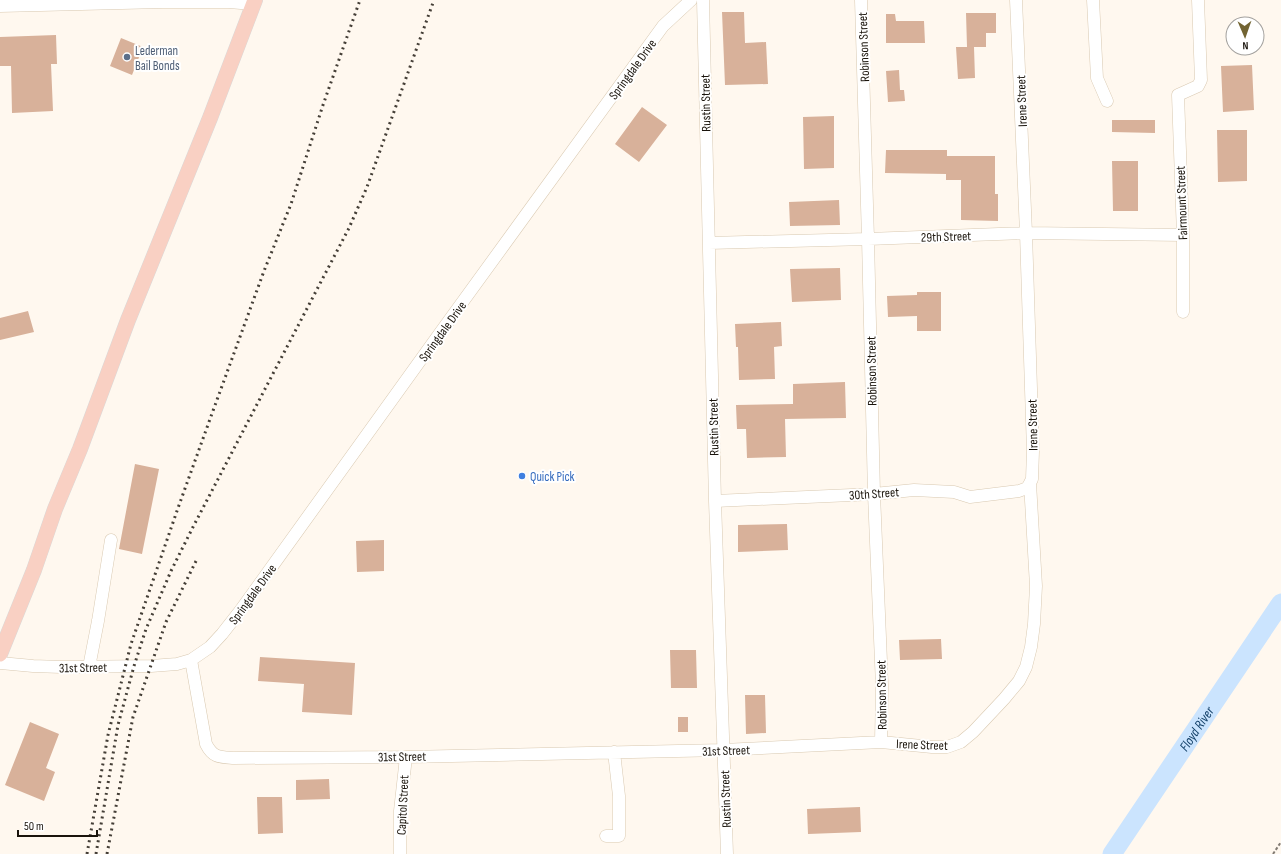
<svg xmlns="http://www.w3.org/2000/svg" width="1281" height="854" font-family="'Sofia Sans Condensed',sans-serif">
<rect width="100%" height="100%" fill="#fff8ef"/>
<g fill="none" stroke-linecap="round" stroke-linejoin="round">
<path stroke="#cbe4fe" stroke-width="19" id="s1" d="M1112,854L1281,603"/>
</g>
<path fill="#d8b19a" d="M722,12H744L745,43L766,42L768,84L725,85Z
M966,13H996V33H986V47H974L975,78L958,79L956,47H967Z
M886,14H895L896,21H924L925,43H886Z
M56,35L57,64H51L53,111L12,113L11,66H0V37Z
M121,38L143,47L132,75L110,66Z
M1252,65L1254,110L1223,112L1221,66Z
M899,70L900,90H904L905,101L888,102L886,71Z
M642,107L667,125L639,162L615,144Z
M834,116V168L804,169L803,117Z
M1112,120H1155V133L1112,132Z
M1217,130H1247V181L1218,182Z
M886,150H947V156H995V194H998V221L961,220V180H946V174L885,173Z
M1112,161H1138V211H1113Z
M839,200L840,225L790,226L789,202Z
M840,268L841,300L792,302L790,269Z
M917,292H941V331H917V316L888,317L887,296L917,295Z
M28,311L34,332L0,340V318Z
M781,322L782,346L774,347L775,379L739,380L738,347H736L735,324Z
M845,382L846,418L785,419L786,457L747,458L746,429H737L736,405L793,404V384Z
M135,464L159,469L142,554L119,549Z
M787,524L788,550L738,552V525Z
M384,540V571L357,572L356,541Z
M941,639L942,659L900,660L899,640Z
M670,650H696L697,688H671Z
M260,657L355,663L352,715L302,712L304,684L258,681Z
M745,695H765L766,733L746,734Z
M678,717H688V732H678Z
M30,722L59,734L46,768L55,772L44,801L5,785Z
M329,779L330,799L296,800V780Z
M257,797H282L283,833L258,834Z
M860,807L861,832L808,834L807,809Z"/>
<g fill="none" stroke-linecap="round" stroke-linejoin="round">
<g stroke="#d9c9b1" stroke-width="13">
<path id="minor" d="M703,0L715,501L727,854
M861,0L868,239L874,494L882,686L881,742
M1093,0L1097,78L1107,101
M0,6L162,2H229L253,4
M709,243L868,239L1026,233L1183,235
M1183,312V235L1178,95L1198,86L1201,80L1198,0
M715,501L874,494L914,490L954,492L970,497L1019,491L1027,488L1030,483
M191,660L206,744C213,758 220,757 234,758L406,757L723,750L881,742L932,747H947L961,742L973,732L1004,699L1019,681L1026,667L1031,647L1034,624L1036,586L1030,483L1032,479L1033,451L1026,233L1016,0
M0,663L33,666L61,667L151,666L177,664L191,660L210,647L222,634L240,611L440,333L663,26L691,0
M89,667L98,621L111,540
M606,836H619V796L614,752
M400,854V811L406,757"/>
</g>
<g stroke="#dad9d8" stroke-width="16">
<path id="major" d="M0,654L34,570L55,509L80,449L128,320L210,118L255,0"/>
</g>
<path stroke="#827b73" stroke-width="2" stroke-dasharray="3 2" stroke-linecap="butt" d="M1273,854L1281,842"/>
<use href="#minor" stroke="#fff" stroke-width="12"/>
<use href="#major" stroke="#f9d0c3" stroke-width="15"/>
<path stroke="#443e36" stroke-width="3" stroke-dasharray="2 4" stroke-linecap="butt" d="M87,854L108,735L131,644L178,508L214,408L264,271L291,204L323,105L360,0
M96,854L118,725L134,666L146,629L171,571L193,527L349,228L367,187L434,0
M107,854L133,717L166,622L197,559"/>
</g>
<circle fill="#5c6f8a" stroke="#fff" stroke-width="1.5" cx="127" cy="57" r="4"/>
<circle fill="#3f7fe0" stroke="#fff" stroke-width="1.5" cx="522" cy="476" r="4"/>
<g text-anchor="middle" stroke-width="4" stroke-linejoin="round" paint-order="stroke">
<g font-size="13" fill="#1a140c" stroke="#fff">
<text transform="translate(863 47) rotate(-92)" y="5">Robinson Street</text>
<text transform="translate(632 69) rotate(-54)" y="5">Springdale Drive</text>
<text transform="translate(1021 101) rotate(-92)" y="5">Irene Street</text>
<text transform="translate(705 103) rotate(-91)" y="5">Rustin Street</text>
<text transform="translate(1181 203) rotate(-92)" y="5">Fairmount Street</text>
<text transform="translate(946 236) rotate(-2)" y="5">29th Street</text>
<text transform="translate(442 331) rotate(-54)" y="5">Springdale Drive</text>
<text transform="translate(871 371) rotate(-91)" y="5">Robinson Street</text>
<text transform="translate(1032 425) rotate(-91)" y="5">Irene Street</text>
<text transform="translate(713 427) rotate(-91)" y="5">Rustin Street</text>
<text transform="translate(874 493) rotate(-4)" y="5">30th Street</text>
<text transform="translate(252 594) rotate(-54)" y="5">Springdale Drive</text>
<text transform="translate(83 667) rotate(-1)" y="5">31st Street</text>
<text transform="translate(881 695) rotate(-91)" y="5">Robinson Street</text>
<text transform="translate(922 744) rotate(2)" y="5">Irene Street</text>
<text transform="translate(726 750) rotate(-2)" y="5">31st Street</text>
<text transform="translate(402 756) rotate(-1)" y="5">31st Street</text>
<text transform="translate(725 799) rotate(-92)" y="5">Rustin Street</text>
<text transform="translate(402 805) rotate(-87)" y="5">Capitol Street</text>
</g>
<g font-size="13" fill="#4e5e75" stroke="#fff" text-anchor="start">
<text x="135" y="55">Lederman<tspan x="135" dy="15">Bail Bonds</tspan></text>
</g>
<g font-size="13" fill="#366cbe" stroke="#fff" text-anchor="start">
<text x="530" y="481">Quick Pick</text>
</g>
<g font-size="14" font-style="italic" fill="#15426a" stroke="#fff">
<text dy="5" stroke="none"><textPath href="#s1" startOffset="151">Floyd River</textPath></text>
</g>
</g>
<g transform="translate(1245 36) rotate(178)"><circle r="19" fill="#ffffff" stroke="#a3a19e"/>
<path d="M0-3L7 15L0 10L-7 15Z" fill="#726432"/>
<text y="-6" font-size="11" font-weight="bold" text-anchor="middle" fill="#1a140c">N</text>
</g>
<path d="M18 830v6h79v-6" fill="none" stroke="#1a140c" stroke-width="2"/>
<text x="24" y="830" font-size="12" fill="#1a140c" stroke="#ffffff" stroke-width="3" paint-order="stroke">50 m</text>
</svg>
